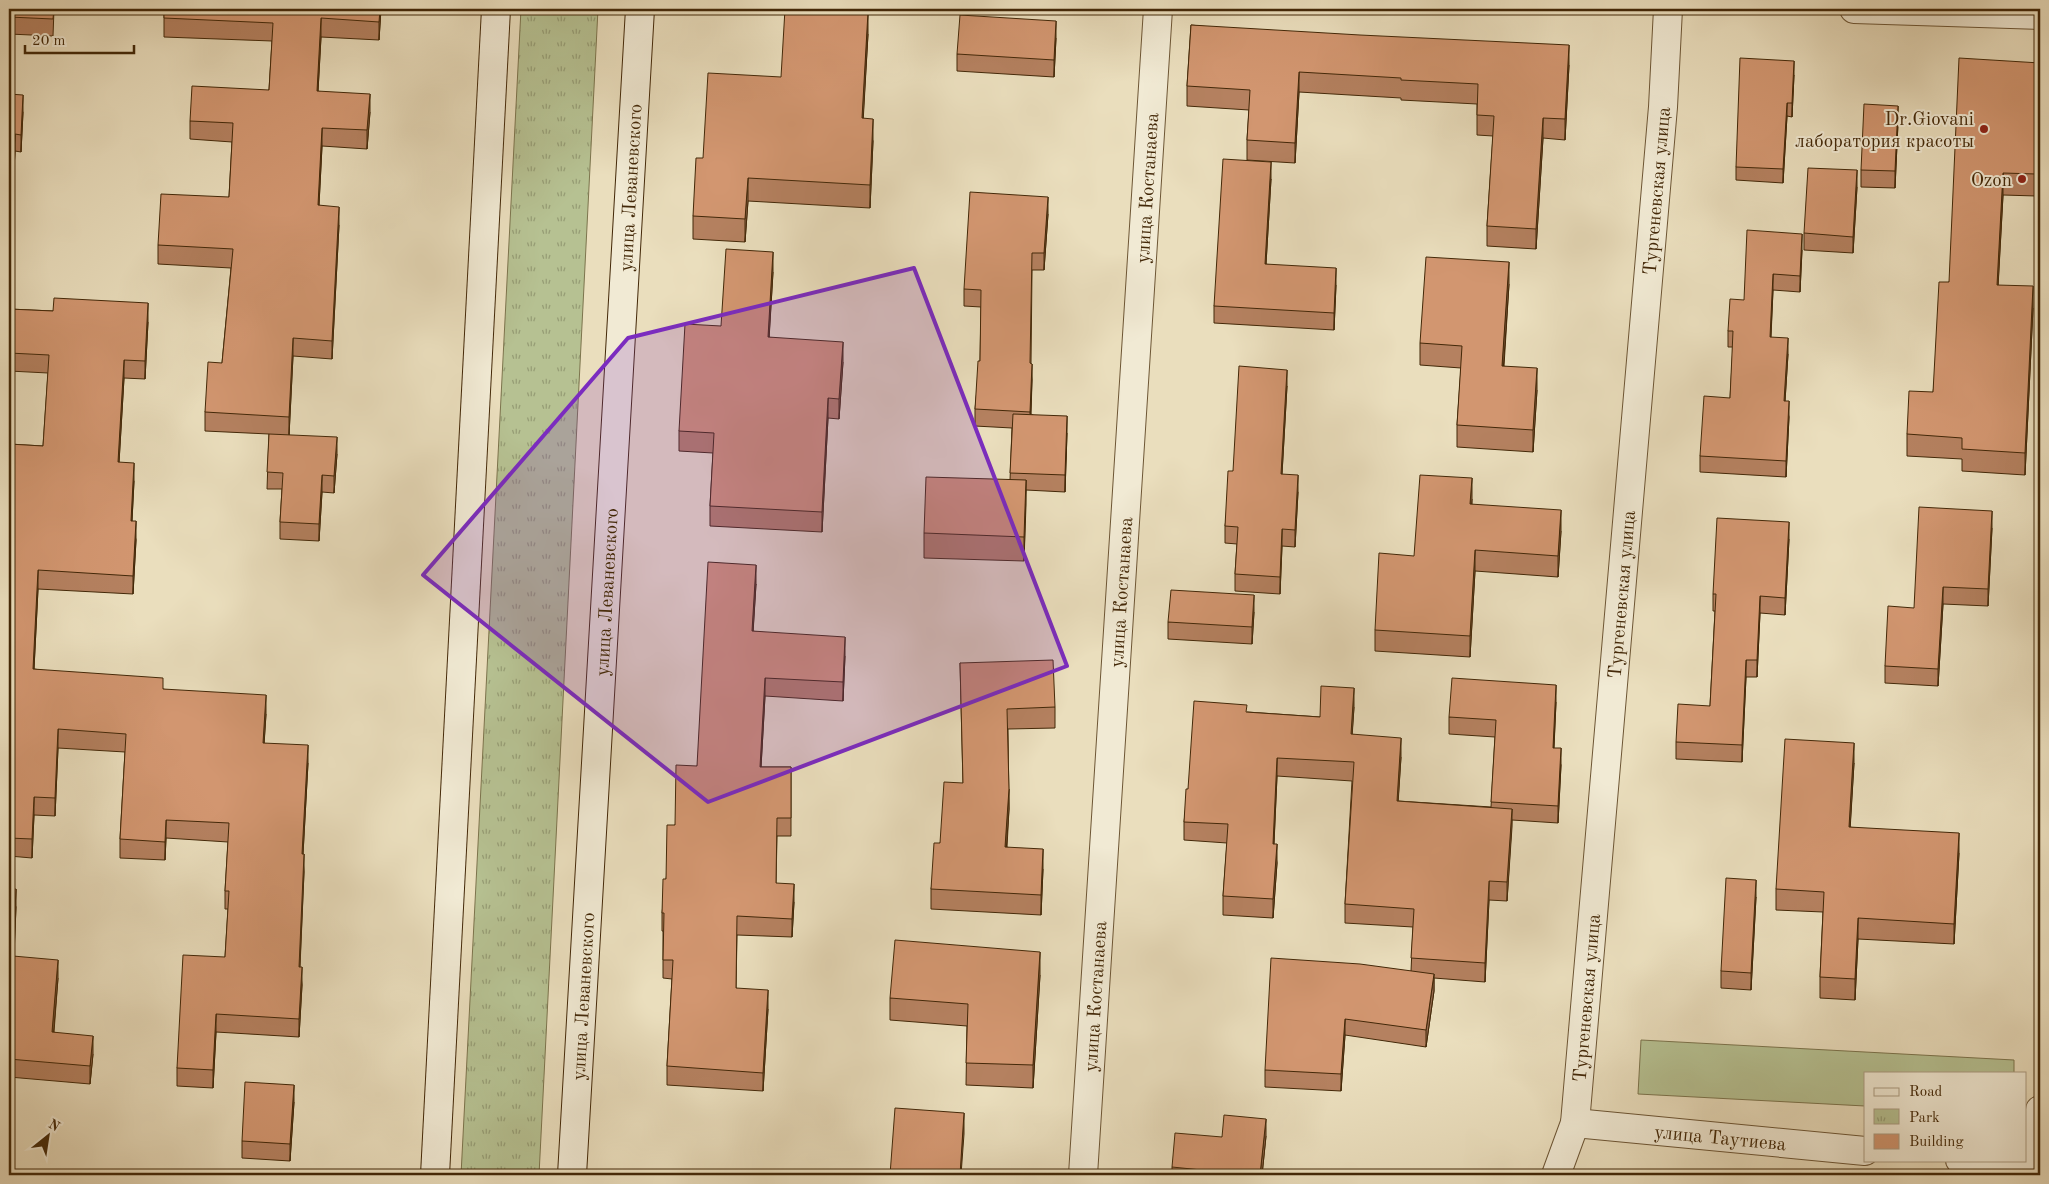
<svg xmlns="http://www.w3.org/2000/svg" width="2049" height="1184" font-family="'Old Standard TT',serif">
<defs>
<pattern id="park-tufts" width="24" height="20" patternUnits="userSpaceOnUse" patternTransform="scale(1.25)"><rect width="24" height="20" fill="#b6c192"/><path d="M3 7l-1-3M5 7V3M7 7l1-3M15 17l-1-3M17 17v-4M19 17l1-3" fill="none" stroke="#969d75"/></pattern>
</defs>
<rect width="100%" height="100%" fill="#eadebd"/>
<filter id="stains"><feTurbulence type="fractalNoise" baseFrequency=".004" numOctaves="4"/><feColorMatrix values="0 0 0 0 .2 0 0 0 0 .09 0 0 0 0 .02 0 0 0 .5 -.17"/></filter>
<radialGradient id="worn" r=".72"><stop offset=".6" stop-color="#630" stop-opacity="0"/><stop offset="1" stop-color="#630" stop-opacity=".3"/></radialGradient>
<path fill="#b6c192" stroke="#7c744d" d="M1641,1040L2014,1060V1073H1865V1106L1638,1094Z"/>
<path fill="url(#park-tufts)" stroke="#7c744d" d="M521,9H598L539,1175H461Z"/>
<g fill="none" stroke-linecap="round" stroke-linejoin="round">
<g stroke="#6d5635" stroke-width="30">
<g id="street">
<path d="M1854,9L2040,15"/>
<path id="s1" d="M1575,1123L1865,1151"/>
<path d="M1960,1160L2040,1168"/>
<path d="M2037,1168L2040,1110"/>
<path id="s2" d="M1083,1175L1158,9"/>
<path id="s3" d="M1556,1175L1575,1123L1663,107L1668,9"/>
</g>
</g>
<g stroke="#432808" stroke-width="30">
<g id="secondary">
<path d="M435,1175L496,9"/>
<path id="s4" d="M572,1175L640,9"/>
</g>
</g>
<use href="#street" stroke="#f1ead4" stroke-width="28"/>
<use href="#secondary" stroke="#f1ead4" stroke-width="28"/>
</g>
<path fill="#b58160" stroke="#432808" d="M9,9H54L53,36L9,34Z
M164,9H381L379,40L321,37L318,91L370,112L367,149L322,146L319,205L339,225L332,359L293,356L289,435L337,454L334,493L322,492L319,541L280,539V522L282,489H267L269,434L205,431V412L222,363L231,268L158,264V245L229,197L232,142L190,139V121L269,90L272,41L164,37Z
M1191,25L1569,65L1565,140L1543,138L1536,249L1487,246V226L1493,136L1477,135V104L1401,100V98L1299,92L1295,163L1247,160V140L1249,110L1187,106V86Z
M868,34L863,118L873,141L870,208L748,201L745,242L693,239V216L781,77Z
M1056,38L1054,77L957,71V54Z
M2040,63V111L2036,196L2003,195L1998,285L2033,308L2025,475L1962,471V459L1907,456V434L1933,392L1949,282Z
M1794,75L1792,117L1787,116L1783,183L1736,180V167Z
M9,94L23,112L21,152L15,151L10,243H9Z
M1898,123L1895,188L1861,187V170Z
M1271,179L1266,264L1336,285L1334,330L1214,323V306Z
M1857,187L1853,253L1804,250V233Z
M1048,214L1044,270H1032L1031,363L1032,380L1031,414L1067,433L1065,492L1026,490L1024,561L924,558V533L1010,480L1012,428L975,426V409L980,361L981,307L964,306V289Z
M1802,250L1800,292L1773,290L1771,337L1788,354L1785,401L1789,417L1786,477L1700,472V456L1730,398L1733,347H1728V331L1744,300Z
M773,272L769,337L843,362L839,419L828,418L822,532L710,526V506L713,453L679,451V431L721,326Z
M1509,284L1504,366L1537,390L1533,452L1457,447V425L1461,368L1420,365V343Z
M9,309L53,311L148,322L145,379L124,378L119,462L134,481L132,521L136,540L133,594L38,589L34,669L163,689L266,714L264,743L308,763L303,854L304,872L300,967L302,985L299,1037L216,1032L213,1088L177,1086V1068L225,957L228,909H225V891L228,842L166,838L165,860L120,858V839L125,752L58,748L55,816L34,815L32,858L9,856V444L43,446L48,373L9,371Z
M1287,386L1282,474L1298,492L1295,547L1282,546L1280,594L1235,591V574L1237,544L1225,543V526L1233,471Z
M1472,499V505L1561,531L1558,577L1475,571L1470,657L1375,651V630Z
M1992,528L1988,606L1943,604L1938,686L1885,683V666L1914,608Z
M1789,539L1785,615L1760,613L1757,677H1746L1742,762L1676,759V742L1710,706L1715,611H1713V594Z
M756,584L753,631L845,656L843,701L765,696L761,767H791V836H777L776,883L794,902L792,937L737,935L736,988L768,1009L763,1091L667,1085V1066L672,979L663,978V931H662V913L666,879L675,825L697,766Z
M1254,612L1252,644L1168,639V622Z
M960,663L1055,707V728L1008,729L1009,809L1007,847L1043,869L1041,915L931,909V889L940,843L963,783Z
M1556,702L1554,748L1561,765L1558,823L1512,820L1507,901L1489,900L1485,982L1434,978V991L1426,1047L1345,1035L1341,1091L1265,1087V1070L1411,971L1413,927L1345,923V904L1352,781L1277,776L1274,844L1277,863L1273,918L1223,915V896L1227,843L1184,840V822L1188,789L1247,712L1320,717L1354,707L1352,734L1401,757L1398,801L1491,807L1495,737L1449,734V717Z
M1854,763L1850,827L1959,853L1954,944L1858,939L1855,1000L1820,998V977L1823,912L1776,910V889Z
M9,889L16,907L14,956L58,978L54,1032L93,1054L90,1084L9,1077Z
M1756,897L1751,990L1721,988V971Z
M1040,975L1033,1088L966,1085L967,1026L890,1020V998Z
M294,1102L290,1161L242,1158V1141Z
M1266,1136L1262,1175H1172V1167L1222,1137Z"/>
<path fill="#93694e" stroke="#432808" d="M380,9H381L379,40V22Z
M868,12V34L862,141V118Z
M321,18V37L317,109V91Z
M1056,21V38L1054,77V60Z
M1569,45V65L1565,140V119Z
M1794,61V75L1792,117V103Z
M1299,72V92L1295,163V143Z
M2040,90V111L2036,196V174Z
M370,94V112L367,149V130Z
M23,95V112L21,152V135Z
M1787,103V116L1783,183V169Z
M1898,106V123L1895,188V171Z
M1543,118V138L1536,249V229Z
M873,119V141L870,208V185Z
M322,128V146L318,224V205Z
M15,134V151L10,243V226Z
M1271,162V179L1265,281V264Z
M1857,170V187L1853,253V237Z
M2003,173V195L1997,306V285Z
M748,178V201L745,242V219Z
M1048,197V214L1044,270V253Z
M339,207V225L332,359V341Z
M1802,234V250L1800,292V276Z
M773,252V272L768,357V337Z
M1509,262V284L1502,387V366Z
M1336,268V285L1334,330V313Z
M1773,274V290L1770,353V337Z
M2033,286V308L2025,475V453Z
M148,303V322L145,379V361Z
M293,338V356L289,436V417Z
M1788,338V354L1784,417V401Z
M843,342V362L839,419V399Z
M124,360V378L118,480V462Z
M1032,364V380L1030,429V412Z
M1537,368V390L1533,452V430Z
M1287,370V386L1281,491V474Z
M828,398V418L822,532V512Z
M1789,401V417L1786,477V461Z
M1067,416V433L1065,492V475Z
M337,437V454L334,493V476Z
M134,463V481L131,539V521Z
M322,475V492L319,541V524Z
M1298,475V492L1295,547V530Z
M1472,478V499L1470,525V504Z
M1026,480V505L1024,561V537Z
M1561,510V531L1558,577V556Z
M1992,511V528L1988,606V589Z
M136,521V540L133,594V576Z
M1789,522V539L1785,615V598Z
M1282,529V546L1280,594V577Z
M1475,550V571L1470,657V636Z
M756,565V584L752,650V631Z
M38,570V589L33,688V669Z
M1943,587V604L1938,686V669Z
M1254,595V612L1252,644V627Z
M1760,596V613L1757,677V660Z
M845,637V656L843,701V682Z
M1746,660V677L1742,762V745Z
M765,678V696L760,785V767Z
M1556,685V702L1553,765V748Z
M1354,688V707L1351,753V734Z
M266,695V714L263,761V743Z
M58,729V748L55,816V798Z
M1401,738V757L1397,820V801Z
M1854,743V763L1849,848V827Z
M308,745V763L302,872V854Z
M1561,748V765L1558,823V806Z
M1277,758V776L1273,863V844Z
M1009,789V809L1005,867V847Z
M34,797V815L32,858V839Z
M1512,809V827L1507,901V882Z
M166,820V838L165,860V842Z
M1959,833V853L1954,944V924Z
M1277,844V863L1273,918V899Z
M1043,849V869L1041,915V895Z
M304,854V872L299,985V967Z
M1756,880V897L1751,990V973Z
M1489,881V900L1485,982V963Z
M794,884V902L792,937V919Z
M16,889V907L13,974V956Z
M1858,918V939L1855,1000V979Z
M1040,952V975L1033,1088V1065Z
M58,960V978L52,1050V1032Z
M302,967V985L299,1037V1019Z
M1434,974V991L1426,1047V1030Z
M768,990V1009L763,1091V1073Z
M216,1014V1032L213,1088V1070Z
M1345,1019V1035L1341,1091V1074Z
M93,1036V1054L90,1084V1066Z
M294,1085V1102L290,1161V1144Z
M964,1113V1134L961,1175H960Z
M1266,1119V1136L1262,1175H1260Z"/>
<path fill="#d29670" stroke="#432808" d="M9,9H54L53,19L9,17Z
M164,9H380L379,22L321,18L317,91L370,94L367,130L322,128L318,205L339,207L332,341L293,338L289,417L205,412L208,362L222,363L233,249L158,245L161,194L229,197L233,123L190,121L192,86L269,90L273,23L164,18Z
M785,9H817L868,12L862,118L873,119L870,185L748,178L745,219L693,216L696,158H703L708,73L781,77Z
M960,15L1056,21L1054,60L957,54Z
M1191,25L1360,35L1569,45L1565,119L1543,118L1536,229L1487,226L1494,116L1477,115L1478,84L1401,80V78L1299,72L1295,143L1247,140L1250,90L1187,86Z
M1740,58L1794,61L1792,103H1787L1783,169L1736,167Z
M1959,58L2040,63V90L2036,174L2003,173L1997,285L2033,286L2025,453L1962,449V438L1907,434L1909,391L1933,392L1939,282H1949Z
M9,94L23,95L21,135L15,134L10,226H9Z
M1864,104L1898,106L1895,171L1861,170Z
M1223,159L1271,162L1265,264L1336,268L1334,313L1214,306Z
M1808,168L1857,170L1853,237L1804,233Z
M970,192L1048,197L1044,253H1032L1030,363L1032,364L1030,412L975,409L978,361H980L981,290L964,289Z
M1747,230L1802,234L1800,276L1773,274L1770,337L1788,338L1784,401H1789L1786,461L1700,456L1704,396L1730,398L1733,331H1728L1730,299L1744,300Z
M726,249L773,252L768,337L843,342L839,399L828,398L822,512L710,506L714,433L679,431L685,324L721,326Z
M1426,257L1509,262L1502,366L1537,368L1533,430L1457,425L1462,346L1420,343Z
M54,298L148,303L145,361L124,360L118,462L134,463L131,521H136L133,576L38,570L33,669L163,678V689L266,695L263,743L308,745L302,854H304L299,967H302L299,1019L216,1014L213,1070L177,1068L183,955L225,957L229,891H225L229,823L166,820L165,842L120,839L126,734L58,729L55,798L34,797L32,839L9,838V444L43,446L49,355L9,353V309L53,311Z
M1239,366L1287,370L1281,474L1298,475L1295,530L1282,529L1280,577L1235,574L1238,527L1225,526L1228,471H1233Z
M1013,414L1067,416L1065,475L1010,473Z
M269,434L337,437L334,476L322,475L319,524L280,522L283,473L267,472Z
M1420,475L1472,478L1470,504L1561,510L1558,556L1475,550L1470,636L1375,630L1379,553L1414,556Z
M926,477L1026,480L1024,537L924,533Z
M1919,507L1992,511L1988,589L1943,587L1938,669L1885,666L1888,606L1914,608Z
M1717,518L1789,522L1785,598L1760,596L1757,660H1746L1742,745L1676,742L1678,704L1710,706L1716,594H1713Z
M708,562L756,565L752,631L845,637L843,682L765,678L760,767H791V818H777L776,883L794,884L792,919L737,916L736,988L768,990L763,1073L667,1066L673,960H663L664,913H662L663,879H666L667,825H675L676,765L697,766Z
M1171,590L1254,595L1252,627L1168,622Z
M1053,660L1055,707L1007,709L1009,789L1005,847L1043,849L1041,895L931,889L934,843H940L944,782L963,783L960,663Z
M1452,678L1556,685L1553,748H1561L1558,806L1491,802L1496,720L1449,717Z
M1321,686L1354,688L1351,734L1401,738L1397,801L1512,809L1507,882L1489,881L1485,963L1411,958L1414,909L1345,904L1354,762L1277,758L1273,844H1277L1273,899L1223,896L1228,824L1184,822L1186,789H1188L1194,701L1247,705L1246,712L1320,717Z
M1785,739L1854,743L1849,827L1959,833L1954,924L1858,918L1855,979L1820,977L1824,892L1776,889Z
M1726,878L1756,880L1751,973L1721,971Z
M9,889H16L13,956L58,960L52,1032L93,1036L90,1066L9,1059Z
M895,940L1040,952L1033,1065L966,1063L968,1004L890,998Z
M1271,958L1360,964L1434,974L1426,1030L1345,1019L1341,1074L1265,1070Z
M245,1082L294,1085L290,1144L242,1141Z
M895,1108L964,1113L960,1175H890Z
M1224,1115L1266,1119L1260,1175H1251L1172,1167L1175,1133L1222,1137Z"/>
<path fill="#7b2cbf" fill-opacity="0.2" stroke="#7b2cbf" stroke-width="4" stroke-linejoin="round" d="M914,268L1067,666L708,802L423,575L628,338Z"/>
<g fill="#8f2418" stroke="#f1ead4" stroke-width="2">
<circle cx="1984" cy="129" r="5"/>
<circle cx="2022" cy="179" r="5"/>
</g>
<g text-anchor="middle" stroke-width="4" stroke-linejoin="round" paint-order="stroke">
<g font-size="19" fill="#432808" stroke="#f1ead4" text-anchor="end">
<text x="1974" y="125">Dr.Giovani<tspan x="1974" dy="22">лаборатория красоты</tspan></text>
<text x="2012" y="186">Ozon</text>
</g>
<g font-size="19" fill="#432808" stroke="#f1ead4">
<text dy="7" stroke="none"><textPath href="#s4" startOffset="989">улица Леваневского</textPath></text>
<text dy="7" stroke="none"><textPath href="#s2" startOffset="989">улица Костанаева</textPath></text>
<text dy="7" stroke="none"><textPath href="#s3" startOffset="991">Тургеневская улица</textPath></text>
<text dy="7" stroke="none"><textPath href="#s4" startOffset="584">улица Леваневского</textPath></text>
<text dy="7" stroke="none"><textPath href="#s2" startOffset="584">улица Костанаева</textPath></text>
<text dy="7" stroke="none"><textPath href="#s3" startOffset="586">Тургеневская улица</textPath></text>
<text dy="7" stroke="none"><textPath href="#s4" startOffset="179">улица Леваневского</textPath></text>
<text dy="7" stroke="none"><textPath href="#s2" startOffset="179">улица Костанаева</textPath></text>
<text dy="7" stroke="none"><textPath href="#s3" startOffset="181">Тургеневская улица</textPath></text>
<text dy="7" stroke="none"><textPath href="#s1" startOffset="146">улица Таутиева</textPath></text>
</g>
</g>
<rect width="2049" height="1184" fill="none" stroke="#eadebd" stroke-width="30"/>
<rect x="10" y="10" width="2029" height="1164" fill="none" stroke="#432808" stroke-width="2.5"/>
<rect x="15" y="15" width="2019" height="1154" fill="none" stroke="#432808"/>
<rect x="1864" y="1072" width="162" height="90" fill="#f1ead4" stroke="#ab9c82"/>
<rect x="1874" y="1088" width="25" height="8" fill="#f1ead4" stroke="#ab9c82"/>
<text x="1909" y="1096" font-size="15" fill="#432808">Road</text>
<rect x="1874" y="1109" width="25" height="15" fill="url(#park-tufts)" stroke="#ab9c82"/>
<text x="1909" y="1122" font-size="15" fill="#432808">Park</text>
<rect x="1874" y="1134" width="25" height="15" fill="#d29670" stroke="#ab9c82"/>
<text x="1909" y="1146" font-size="15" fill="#432808">Building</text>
<g transform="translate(48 1136) rotate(30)" stroke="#f1ead4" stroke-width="4" paint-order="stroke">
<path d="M0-4L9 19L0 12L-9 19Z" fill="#432808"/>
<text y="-8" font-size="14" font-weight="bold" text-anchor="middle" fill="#432808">N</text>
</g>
<path d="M25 45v8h109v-8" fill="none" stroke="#432808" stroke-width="2.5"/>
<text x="32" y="45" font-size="15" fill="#432808" stroke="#f1ead4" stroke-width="4" paint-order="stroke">20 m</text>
<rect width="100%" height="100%" filter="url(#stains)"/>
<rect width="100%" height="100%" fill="url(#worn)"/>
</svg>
